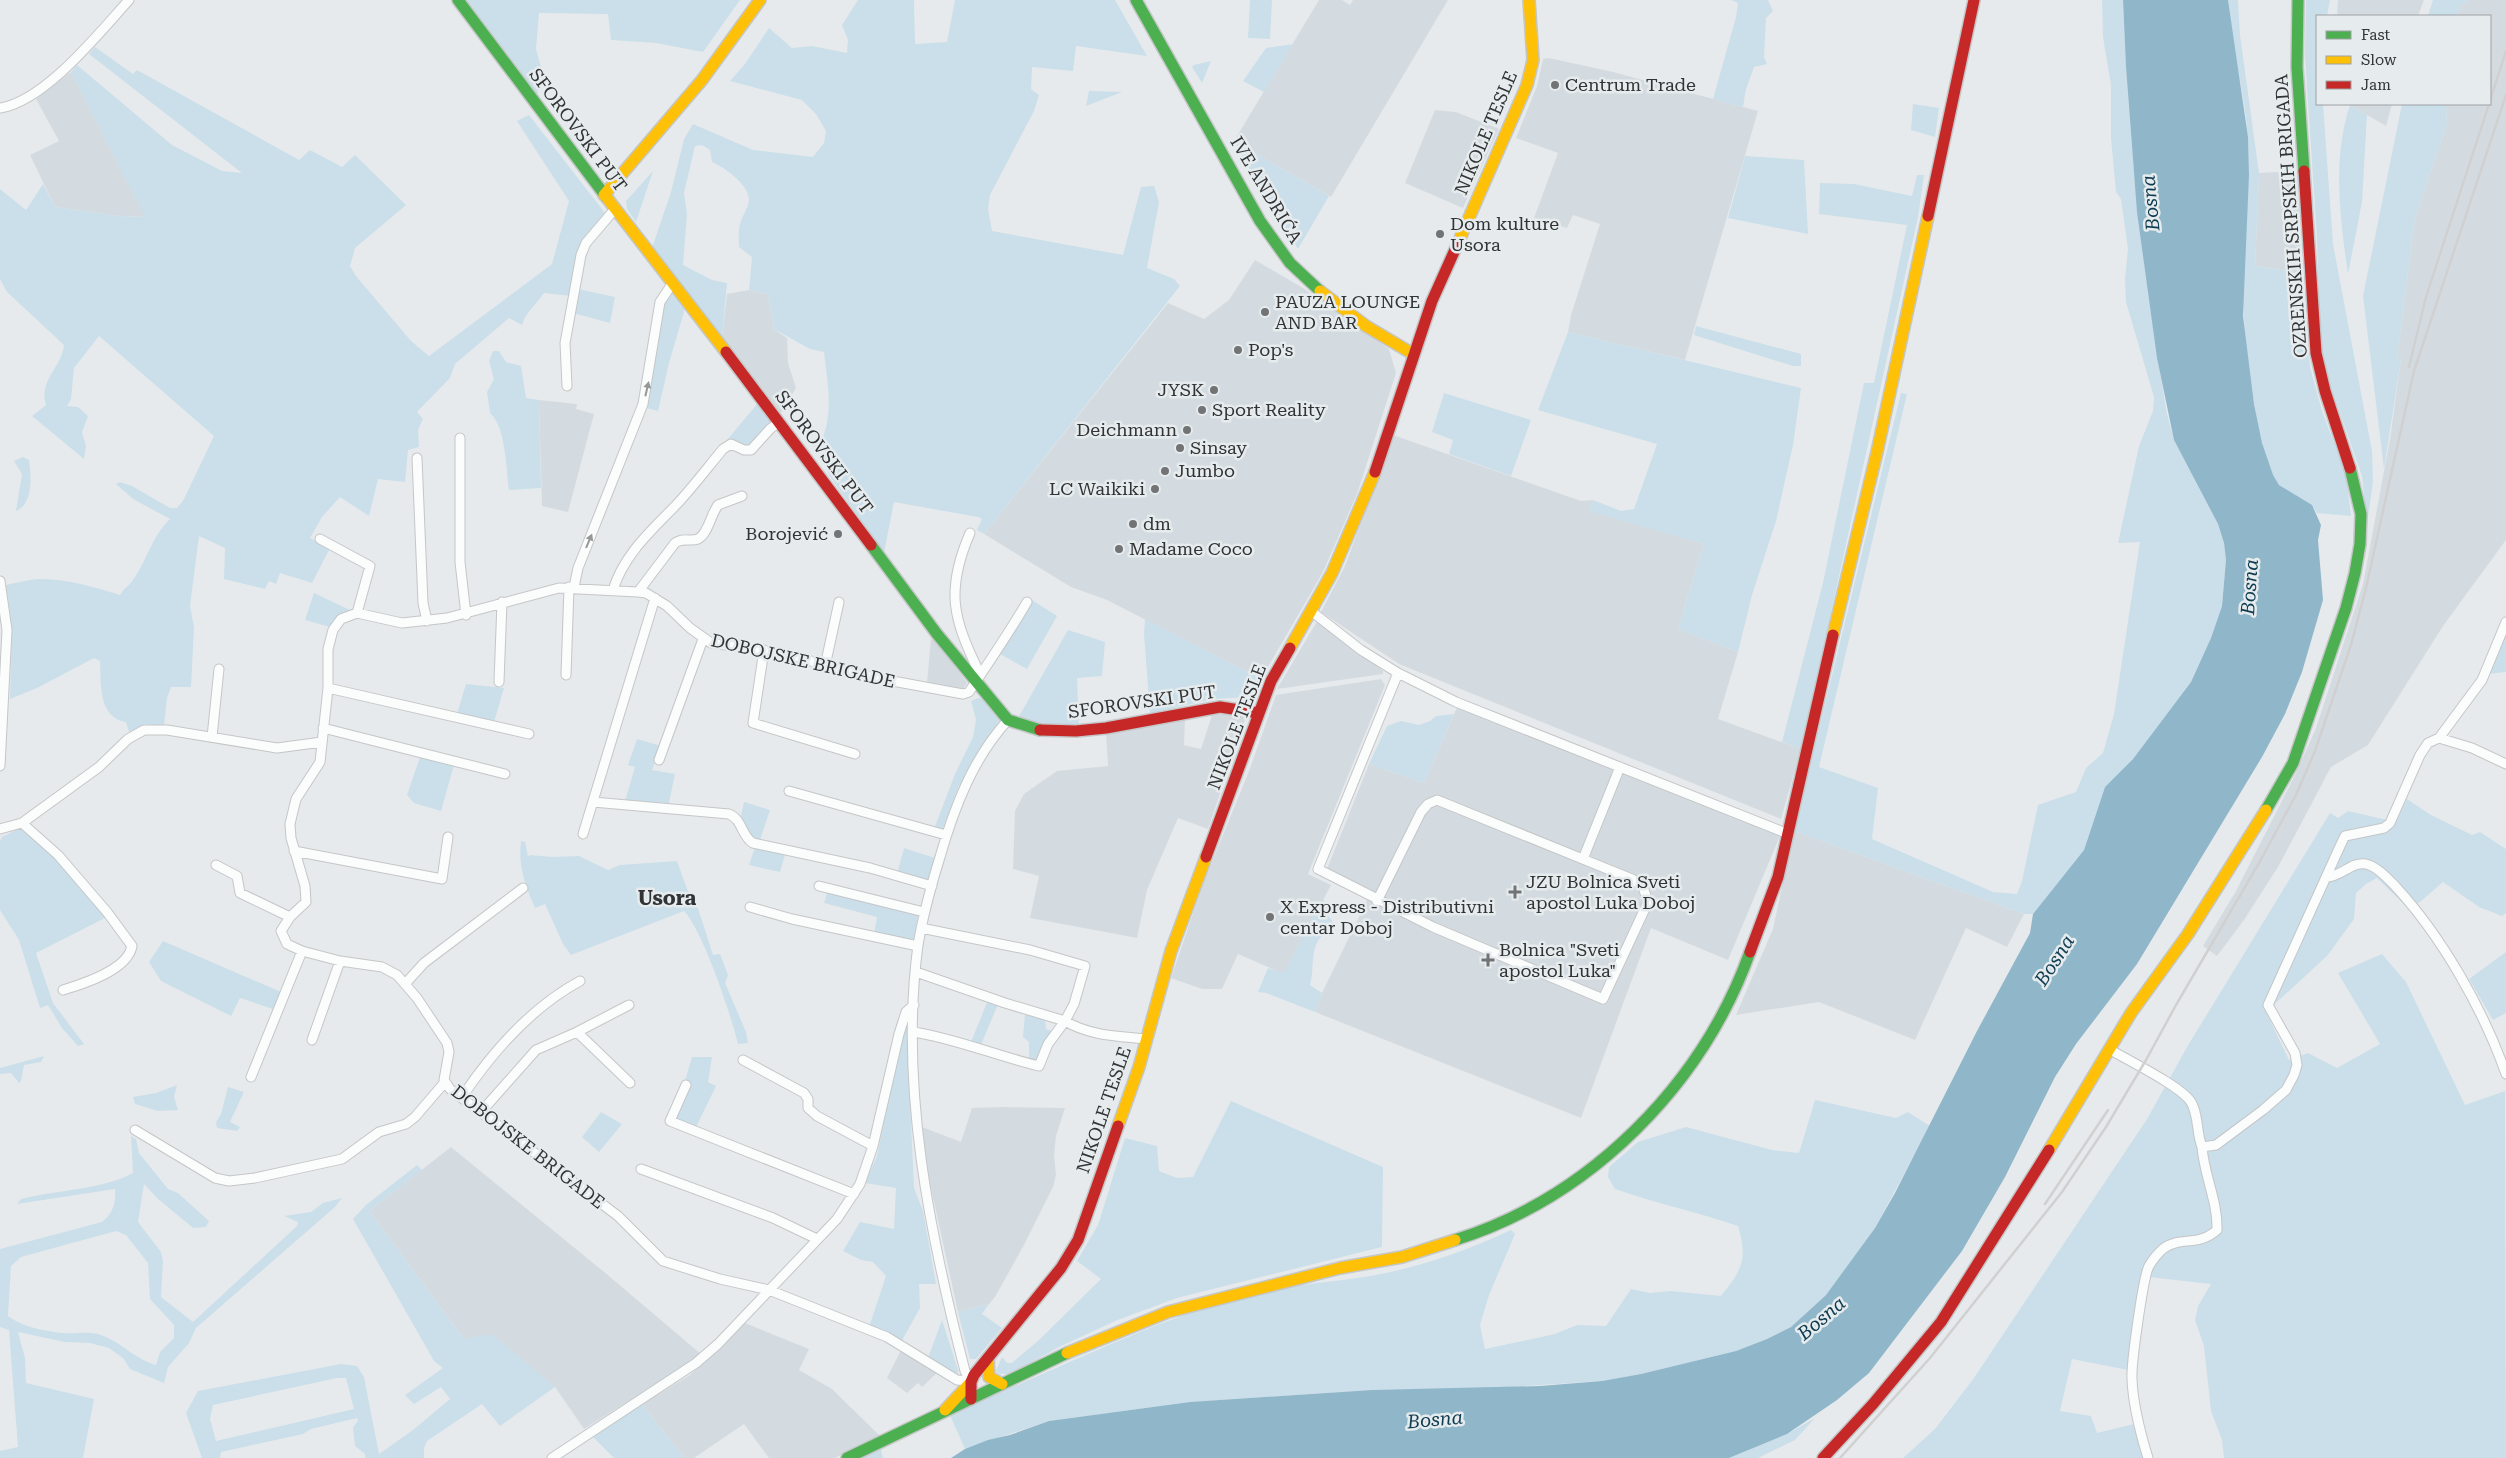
<svg xmlns="http://www.w3.org/2000/svg" width="2506" height="1458" font-family="'Roboto Serif',serif">
<rect width="100%" height="100%" fill="#e7eaec"/>
<path fill="#d4dbe0" d="M1319,0H1342L1350,5L1353,0H1448L1331,197L1234,141Z
M2338,0H2424L2418,16H2337Z
M2469,0H2506V540L2443,626L2368,745L2331,767L2278,867L2244,920L2217,956L2203,946L2236,891L2296,773L2316,728L2363,584L2390,439L2401,359L2397,358L2415,217L2447,124L2446,104H2490V16H2457L2461,5Z
M1549,58L1613,72L1758,111L1685,360L1568,332L1571,315L1600,224L1573,215L1567,228L1534,218L1558,153L1516,138L1537,86L1543,59Z
M71,72L146,217L119,216L55,207L30,155L59,141L36,99Z
M2350,104H2392L2386,126L2350,105Z
M1435,110L1456,112L1499,129L1463,208L1405,183Z
M2297,171L2302,273L2255,266L2259,173Z
M1255,260L1303,288L1389,349L1396,373L1357,494L1323,572L1261,679L1107,600L1071,587L984,534L1168,303L1204,319L1229,300Z
M749,290L768,294L774,329L787,338L788,363L796,388L781,413L722,337L727,294Z
M539,400L577,404L576,409L594,414L568,512L542,506Z
M1393,435L1581,501L1593,500L1590,510L1704,544L1678,629L1738,652L1718,719L1801,749L1781,819L1399,664L1321,612L1345,566Z
M1316,623H1321L1383,671V674L1277,689Z
M931,639L940,645L967,683L964,688L960,689L927,683Z
M1381,679L1385,685L1308,874L1331,885L1284,974L1238,954L1222,989H1202L1171,978L1203,884L1249,771L1276,695Z
M1458,705L1780,836L1728,960L1651,928L1581,1118L1315,1012L1322,993L1372,890L1327,869L1369,764L1424,783Z
M1226,712L1246,717L1208,829L1178,818L1147,890L1137,938L1030,918L1039,876L1013,869L1015,811L1024,794L1057,771L1108,766L1106,733L1185,720L1184,745L1201,749L1212,715Z
M1794,831L2024,914L2007,947L1966,928L1915,1040L1819,1002L1736,1015L1773,929Z
M1001,1107L1065,1108L1056,1136L1054,1156L1056,1175L1053,1187L1024,1245L995,1297L989,1304L958,1312L928,1174L922,1127L961,1142L972,1108Z
M451,1147L609,1276L702,1355L584,1429L555,1387L464,1339L369,1211Z
M745,1323L809,1349L799,1370L832,1389L880,1436L835,1458H769L744,1424L694,1458H684L642,1404L690,1375Z
M902,1348L937,1373L922,1387L918,1383L907,1393L887,1378Z"/>
<path fill="#cadfea" fill-rule="evenodd" d="M462,0H740L703,52L656,43L611,40L608,14L539,13L536,49L541,67L537,98Z
M858,0H914L915,44L947,42L955,0H1115L1147,56L1076,46L1073,71L1032,67L1031,89L1039,95L1034,111L990,195L988,209L992,231L1123,255L1141,187L1154,186L1159,202L1147,268L1174,279L1180,286L984,534L977,530L982,519L978,517L894,502L884,553L829,475L824,460L813,446C817,442 823,438 824,434C833,409 827,378 824,352L810,349L774,329L768,294L749,290L752,257L739,247C739,240 738,232 740,224C742,216 749,207 749,199C748,184 724,167 712,162L710,150L702,145L695,146L684,193L687,214L683,265L712,280L727,283L722,337L652,248L671,192L684,139L693,124L753,150L813,157L824,143L826,131L816,114L802,100L730,81L745,64L769,28L792,48L812,46L847,53L848,40L842,25Z
M1250,0H1272L1270,39L1248,38Z
M1731,0H1768L1773,11L1766,18L1764,57L1767,64L1754,67L1746,89L1743,107L1713,99L1736,17L1738,3Z
M2102,0H2123C2128,139 2143,277 2167,414L2174,440L2218,524L2224,543L2226,560L2222,606L2211,638L2191,682L2133,759L2105,787L2084,850L2033,914H2024L1794,831L1901,393L1907,394L1819,767L1878,788L1872,839L1993,892L2017,894L2022,881L2038,805L2076,792L2086,768L2103,753L2114,714L2140,542L2118,543L2139,446L2153,411L2154,397L2126,302L2125,279L2128,249L2121,199L2116,192L2111,138V85L2103,37Z
M2228,0H2238L2240,35L2259,173L2255,266L2302,273L2306,339L2311,371L2322,411L2346,474L2351,516L2317,513C2306,495 2281,495 2272,474C2261,448 2256,417 2252,389C2247,354 2242,319 2243,283C2244,235 2250,187 2248,139C2245,92 2231,47 2228,0Z
M2306,0H2330L2327,16H2317V104H2323L2333,244L2372,451L2373,482L2367,524L2362,476L2325,370L2320,334L2317,238L2305,57Z
M2433,0H2469L2461,5L2457,16H2428Z
M1293,44L1264,92L1243,81L1266,48Z
M95,47L133,74L137,70L299,160L310,150L342,167L355,155L406,205L355,248L350,266L356,276L411,341L429,356L552,264L569,201L517,121L529,115L605,213L579,246L571,296L544,293L525,317L522,325L509,318L455,364L450,378L417,412L423,419L418,430L419,447L408,450L405,482L378,479L369,516L340,497L322,517L310,538L330,548L312,583L280,573L276,584L269,581L265,589L224,579L225,548L199,536L190,606L194,627L191,687H171L167,698L164,726L145,724L129,732L126,722C98,718 101,683 100,661L94,658L37,688L10,699L12,628L6,585C16,583 27,580 38,579C64,578 95,587 120,595C123,589 129,586 133,580C147,560 152,536 170,519L133,499L116,484L120,482L132,486L170,508H177L183,501L214,436L99,336L74,368L71,399L67,406L78,407L88,416L82,432L86,446L84,459L32,416L46,405C38,381 62,367 64,345L7,292L0,279V189L26,210L43,184L55,207L119,216L145,217L71,72L77,65L172,145L222,171L242,173L89,54Z
M1211,61L1202,83L1192,67L1194,65Z
M1089,91L1122,92L1086,106Z
M1913,104L1939,108L1935,137L1911,130Z
M2402,104H2446L2447,124L2415,217L2397,358L2401,359L2384,469L2363,296Z
M2350,105L2367,115L2362,202L2348,274C2340,218 2332,159 2350,105Z
M1234,141L1329,196L1298,249L1269,205Z
M1745,156L1804,160L1808,234L1728,218Z
M653,171L636,222L627,209L626,201Z
M1917,175H1924L1918,217L1801,749L1782,742L1823,583L1864,383H1874L1907,225L1819,214L1820,183L1854,184L1912,196Z
M578,289L615,297L610,323L573,313Z
M671,293L684,309V312L669,363L658,411L647,408L664,299Z
M1696,326L1801,354V366H1793L1694,335Z
M1568,332L1801,388L1793,445L1776,521L1752,595L1738,652L1678,629L1704,544L1589,511L1593,500L1621,511L1634,509L1657,444L1538,410Z
M493,351H499L506,362L521,366L526,398L539,400L541,488L509,490C506,469 506,427 490,413L487,392L494,379L489,361Z
M1444,393L1531,420L1511,476L1449,454L1453,440L1432,432Z
M758,403L773,420L748,447L736,441L727,440Z
M23,457L29,460C31,476 34,503 16,511L22,474L14,461Z
M314,593L352,611L330,627L305,620Z
M1032,600L1057,616L1027,669L1000,654Z
M1145,619L1261,679L1249,697L1214,699L1150,713L1144,634Z
M1068,630L1105,642L1102,676L1077,678L1079,726L1031,723L1018,718Z
M2506,631V672L2487,674Z
M466,684L504,688L494,722L457,714Z
M978,698C986,699 998,712 999,721L958,788L943,828L940,830L934,829L955,774L973,737L976,720L971,701Z
M1454,714L1424,783L1369,764L1387,726L1401,721L1419,725L1430,721L1436,716Z
M637,739L661,746L652,770L675,774L669,803L625,801L635,767L628,765Z
M420,757L454,765L441,811L414,803L407,795Z
M2407,799L2431,815L2472,835L2480,832L2506,849V913L2502,916L2479,907L2443,882L2420,902L2409,909L2377,878L2366,884L2356,893L2354,919L2327,956L2266,1012L2289,1060L2308,1053L2337,1068L2380,1044L2338,973L2382,954L2406,982L2465,1105L2505,1091L2506,1458H2224L2222,1440L2211,1411L2204,1346L2195,1320L2198,1306L2211,1284L2140,1276L2128,1370L2072,1359L2060,1411L2091,1416L2097,1433L2134,1424L2144,1458H1903L1935,1429L1974,1378L2147,1119L2187,1047L2330,813L2338,818L2348,811L2396,822Z
M744,802L770,810L760,840L750,836L741,816Z
M18,829H23L61,862L107,917L36,953L53,1003L84,1044L78,1046L62,1028L48,1005L40,1008L19,940L0,910V841L2,837Z
M521,841L525,842L528,857L530,855L552,857L579,856L608,870L620,865L677,861L692,903L696,902L713,955L720,954L728,975L725,983L746,1032L748,1043L738,1044C731,1015 703,931 684,911L571,955L563,944L545,904L535,908C525,885 518,866 521,841Z
M755,847L786,851L780,872L749,865Z
M904,848L935,858L930,878L926,880L897,874Z
M828,890L918,914L913,942L874,934L877,917L824,903Z
M1323,899L1328,906V916L1333,922C1329,931 1320,935 1316,945C1311,957 1314,972 1310,985L1322,993L1315,1012L1266,993L1258,992L1268,968L1284,973Z
M163,941L281,992L276,1010L240,998L231,1016L161,981L149,962Z
M2506,952V1013L2493,1020L2469,979Z
M988,1000L998,1004L981,1045L971,1042Z
M1025,1014L1045,1018L1046,1029L1052,1031L1036,1060L1029,1059V1042L1023,1037Z
M911,1016L909,1078L914,1188L923,1211L936,1284H919L920,1308L901,1342L869,1327L886,1276L873,1262L861,1260L843,1251L860,1222L894,1229L896,1188L865,1183L877,1156L904,1025L908,1018Z
M44,1056L41,1062L24,1065L21,1081L19,1083L11,1073L0,1074V1068Z
M692,1057H712L708,1082L716,1086L696,1127L676,1118L691,1083L685,1081Z
M177,1085L174,1097L178,1110L158,1111L135,1104L133,1097L156,1093Z
M228,1087L244,1092L230,1122L240,1127L237,1131L217,1128L216,1122L221,1114Z
M1815,1100L1896,1118L1908,1112L1930,1126L1875,1228L1826,1295L1791,1327L1767,1339L1736,1351L1641,1374L1602,1381L1493,1388L1372,1390L1190,1402L1049,1421L965,1449L949,1413C1047,1376 1139,1325 1240,1297C1287,1283 1338,1283 1386,1273C1429,1264 1470,1249 1511,1230L1515,1234L1489,1295L1480,1325L1485,1349L1555,1334L1577,1325L1606,1326L1631,1289L1650,1293L1671,1291L1721,1296C1742,1270 1748,1259 1738,1226C1697,1212 1655,1203 1615,1189L1608,1177L1609,1167L1638,1142L1686,1127L1772,1150L1799,1153Z
M1231,1101L1383,1167L1382,1247L1177,1298L1115,1321L1059,1347L1010,1374H999L996,1371L1002,1357L1007,1363H1012L1039,1340L1101,1279L1077,1261L1098,1225L1125,1138L1157,1146L1159,1171L1177,1178L1193,1177Z
M601,1112L622,1124L599,1152L582,1137Z
M131,1136L136,1139L139,1153L168,1189L178,1193L209,1221L206,1227L193,1228L157,1198L144,1184L138,1222L161,1252L163,1261L161,1297L193,1322L297,1226L298,1222L284,1216L311,1212L323,1203L342,1198L335,1207L196,1328L189,1343L168,1367L164,1383L130,1369L123,1358L109,1348L90,1343L65,1342L18,1332L25,1358L26,1383L94,1399L83,1458H0V1451L18,1447L9,1330L0,1327V1249L102,1222C113,1213 116,1204 115,1189L17,1204L21,1199C59,1189 98,1191 133,1173ZM116,1231L126,1235L148,1263L150,1299L174,1325V1338L160,1352L156,1365C134,1359 121,1341 98,1334C87,1331 74,1334 63,1333C45,1331 22,1327 8,1316L11,1266L21,1257Z
M417,1165L422,1170L369,1211L464,1339L492,1334L555,1387L500,1426L482,1404L427,1441L424,1448V1458H365V1454L355,1446L353,1427L358,1421L357,1418L311,1429L303,1434L221,1452L220,1458H202L186,1413L198,1391L341,1364L357,1366L364,1377L379,1454L413,1430L450,1399L441,1387L414,1404L405,1395L443,1368L434,1361L353,1219L366,1205ZM337,1378H346L354,1409L216,1441L210,1419L213,1405Z
M989,1304L982,1314L1002,1328L976,1359H970L958,1312Z
M942,1320L958,1370V1373L955,1374L928,1358Z
M642,1404L684,1458H614L593,1437Z
M1815,1418L1795,1440L1758,1458H1729L1787,1434Z
M880,1447L883,1458H859Z"/>
<path fill="#90b6ca" d="M2123,0H2228L2248,137L2249,175L2243,316L2254,404L2262,443L2273,475L2279,485L2312,505L2321,525L2318,540L2323,600L2302,672L2285,714L2262,757L2137,964L2076,1044L2055,1077L2005,1177L1962,1251L1869,1373L1837,1400L1787,1434L1729,1458H951L965,1449L988,1440L1010,1435L1049,1421L1190,1402L1372,1390L1540,1386L1602,1381L1641,1374L1736,1351L1767,1339L1791,1327L1826,1295L1875,1228L1895,1193L1977,1031L2030,933L2033,914L2084,850L2105,787L2133,759L2191,682L2211,638L2222,606L2226,560L2224,543L2218,524L2174,440L2157,358L2137,212L2126,67Z"/>
<g fill="none" stroke-linecap="round" stroke-linejoin="round">
<g stroke="#c4c6c7" stroke-width="11">
<path id="street" d="M0,108C45,101 99,33 129,0
M567,386L565,343L581,255L586,243L615,209
M460,438V562L466,615
M417,458L423,603L427,621
M970,533C945,591 953,619 980,674
M320,539L370,566L357,613
M0,581L7,630L0,766
M574,587L578,568L643,404L660,302L672,284
M613,590C624,554 652,530 677,504C693,487 708,467 723,449L731,444L744,450H751L770,429L779,422
M638,592L675,543C682,537 690,542 698,539C708,534 711,514 718,505L742,496
M1311,611L1361,650L1398,673L1456,702L1786,833
M764,650L753,723L855,754
M825,666L839,602
M566,675L569,587
M499,682L502,602
M328,688L529,734
M323,728L505,774
M212,737L219,669
M2439,738L2472,748L2506,764
M659,760L703,639
M789,791L946,835
M593,802L729,814C743,820 741,836 753,843L870,868L932,886
M22,823L58,855L107,912L132,946C128,970 83,984 63,990
M0,829L22,823L99,767L128,739L144,730H167L277,748L322,742
M583,834L655,598
M294,851L442,879L448,837
M1583,859L1620,767
M216,865L237,876L240,893L290,917
M2327,877C2341,877 2352,861 2366,864C2378,867 2388,879 2396,887C2442,937 2483,1009 2506,1074
M819,886L924,912
M1377,901L1421,812L1428,804L1437,800L1632,879L1643,887L1648,902L1603,999L1433,927L1318,869L1398,673
M750,907L792,919L918,946
M916,972L1005,1003L1065,1021L1074,1004L1085,966L1030,950L921,928
M405,984L424,963L523,888
M577,1032L630,1083
M914,1032C957,1039 997,1056 1039,1066L1048,1044L1065,1021C1090,1036 1118,1036 1147,1039
M312,1040L340,961
M2109,1049C2127,1060 2181,1086 2191,1102C2199,1115 2196,1132 2202,1147
M743,1060L804,1093L808,1099V1108L817,1116L873,1146
M251,1077L302,951
M686,1085L670,1121L854,1194
M462,1097C493,1051 532,1007 580,981
M481,1112L536,1050L577,1032L629,1005
M135,1130L215,1178L229,1181L255,1178L342,1159L379,1132L406,1124L415,1117L445,1082
M641,1169L773,1218L817,1239
M969,1381L957,1380L887,1337L769,1290L720,1279L663,1261L618,1216L450,1089L444,1080L449,1052L447,1043L417,998L397,975L382,967L340,961L302,951L287,944L281,931L290,917L306,902L305,886L291,838L290,824L296,799L320,762L328,688V649L333,630L341,619L357,613L402,623L447,618L559,588L638,592L646,593L667,606L690,628L711,643L789,654L849,673L963,694L969,692C989,662 1009,633 1027,602
M971,1382L965,1371C930,1235 899,1086 918,945C923,915 931,886 940,857C954,808 973,758 1008,720
M552,1458L696,1363L718,1344L837,1219L860,1184L873,1146L899,1034L906,1012L914,1005
M2148,1458C2140,1432 2133,1406 2132,1379C2131,1365 2143,1277 2149,1266C2152,1261 2159,1252 2164,1248C2181,1236 2198,1247 2217,1230C2218,1202 2204,1175 2202,1147L2216,1145L2263,1110L2286,1090L2294,1075L2297,1065L2295,1053L2268,1005L2341,844L2345,836L2384,828L2390,823L2420,755L2428,743L2439,738L2482,680L2506,622"/>
</g>
<g stroke="#c4c6c7" stroke-width="14">
<path id="fast" d="M458,0L607,198
M1136,0L1260,221L1290,263L1320,291
M2298,0L2297,67L2304,171
M871,545L937,634L1008,720L1040,730
M2266,810L2293,763L2346,608L2355,573L2360,544L2361,514L2350,468
M1455,1240C1591,1197 1702,1085 1750,952
M847,1458L1067,1353"/>
</g>
<g stroke="#c4c6c7" stroke-width="14">
<path id="slow" d="M604,195L702,80L760,0
M607,198L726,352
M1458,243L1527,85L1533,60L1529,0
M1320,291L1366,326L1413,354
M1833,635L1877,452L1928,216
M1290,648L1332,573L1375,472
M1118,1126L1139,1067L1171,951L1206,857
M2049,1150L2131,1013L2188,934L2266,810
M1067,1353L1168,1312L1340,1268L1402,1257L1455,1240
M988,1358L989,1377L1002,1384
M945,1410L971,1382"/>
</g>
<g stroke="#c4c6c7" stroke-width="14">
<path id="jam" d="M2304,171L2316,353L2325,391L2350,468
M1928,216L1974,0
M726,352L871,545
M1375,472L1432,301L1458,243
M1040,730L1076,731L1106,728L1220,707L1259,713
M1206,857L1271,681L1290,648
M1750,952L1778,877L1833,635
M971,1399V1382L974,1375L1061,1268L1078,1240L1118,1126
M1823,1458L1873,1404L1941,1322L2049,1150"/>
</g>
<use href="#street" stroke="#fbfcfc" stroke-width="9"/>
<use href="#fast" stroke="#4caf50" stroke-width="11"/>
<use href="#slow" stroke="#ffc107" stroke-width="11"/>
<use href="#jam" stroke="#c62828" stroke-width="11"/>
<path stroke="#d0d0d1" stroke-width="2.5" d="M2490,101L2506,51
M2409,367L2426,297L2489,104
M2045,1204L2108,1110
M1840,1458L1930,1358L2062,1192L2106,1127L2146,1060L2176,1005L2259,863L2296,795L2315,751L2351,645L2366,588L2414,371L2506,95"/>
</g>
<defs><path id="oneway-solid" d="M-6-.8H1V-3.2L6.5 0L1 3.2V.8H-6Z" transform="scale(1.25)"/></defs>
<g fill="#969898">
<use href="#oneway-solid" transform="translate(647 389) rotate(-77)"/>
<use href="#oneway-solid" transform="translate(589 541) rotate(-67)"/>
</g>
<g fill="#717374" stroke="#e6ebed" stroke-width="2">
<circle cx="1555" cy="85" r="5"/>
<circle cx="1440" cy="234" r="5"/>
<circle cx="1265" cy="312" r="5"/>
<circle cx="1238" cy="350" r="5"/>
<circle cx="1214" cy="390" r="5"/>
<circle cx="1202" cy="410" r="5"/>
<circle cx="1187" cy="430" r="5"/>
<circle cx="1180" cy="448" r="5"/>
<circle cx="1165" cy="471" r="5"/>
<circle cx="1155" cy="489" r="5"/>
<circle cx="1133" cy="524" r="5"/>
<circle cx="838" cy="534" r="5"/>
<circle cx="1119" cy="549" r="5"/>
<path d="M1512.5 884.5h5v5h5v5h-5v5h-5v-5h-5v-5h5z"/>
<circle cx="1270" cy="917" r="5"/>
<path d="M1485.5 952.5h5v5h5v5h-5v5h-5v-5h-5v-5h5z"/>
</g>
<g text-anchor="middle" stroke-width="5" stroke-linejoin="round" paint-order="stroke">
<g font-size="18" fill="#313334" stroke="#e6ebed" text-anchor="start">
<text x="1565" y="91">Centrum Trade</text>
<text x="1450" y="230">Dom kulture<tspan x="1450" dy="21">Usora</tspan></text>
<text x="1275" y="308">PAUZA LOUNGE<tspan x="1275" dy="21">AND BAR</tspan></text>
<text x="1248" y="356">Pop's</text>
<text x="1204" y="396" text-anchor="end">JYSK</text>
<text x="1212" y="416">Sport Reality</text>
<text x="1177" y="436" text-anchor="end">Deichmann</text>
<text x="1190" y="454">Sinsay</text>
<text x="1175" y="477">Jumbo</text>
<text x="1145" y="495" text-anchor="end">LC Waikiki</text>
<text x="1143" y="530">dm</text>
<text x="828" y="540" text-anchor="end">Borojević</text>
<text x="1129" y="555">Madame Coco</text>
<text x="1526" y="888">JZU Bolnica Sveti<tspan x="1526" dy="21">apostol Luka Doboj</tspan></text>
<text x="1280" y="913">X Express - Distributivni<tspan x="1280" dy="21">centar Doboj</tspan></text>
<text x="1499" y="956">Bolnica "Sveti<tspan x="1499" dy="21">apostol Luka"</tspan></text>
</g>
<g font-size="18" fill="#313334" stroke="#e6ebed">
<text transform="translate(578 130) rotate(53)" y="6">SFOROVSKI PUT</text>
<text transform="translate(1486 133) rotate(-67)" y="6">NIKOLE TESLE</text>
<text transform="translate(1266 190) rotate(59)" y="6">IVE ANDRIĆA</text>
<text transform="translate(2291 216) rotate(-94)" y="6">OZRENSKIH SRPSKIH BRIGADA</text>
<text transform="translate(824 452) rotate(53)" y="6">SFOROVSKI PUT</text>
<text transform="translate(803 661) rotate(13)" y="6">DOBOJSKE BRIGADE</text>
<text transform="translate(1142 702) rotate(-8)" y="6">SFOROVSKI PUT</text>
<text transform="translate(1237 727) rotate(-69)" y="6">NIKOLE TESLE</text>
<text transform="translate(1104 1110) rotate(-71)" y="6">NIKOLE TESLE</text>
<text transform="translate(528 1147) rotate(38)" y="6">DOBOJSKE BRIGADE</text>
</g>
<g font-size="19" font-style="italic" fill="#0d3b50" stroke="#e6ebed">
<text transform="translate(2150 203) rotate(-95)" y="7">Bosna</text>
<text transform="translate(2249 587) rotate(-86)" y="7">Bosna</text>
<text transform="translate(2054 960) rotate(-57)" y="7">Bosna</text>
<text transform="translate(1821 1318) rotate(-40)" y="7">Bosna</text>
<text transform="translate(1435 1419) rotate(-5)" y="7">Bosna</text>
</g>
<g font-size="20" font-weight="bold" fill="#313334" stroke="#e6ebed">
<text x="667" y="905">Usora</text>
</g>
</g>
<rect x="2316" y="15" width="175" height="90" fill="#e6ebed" stroke="#9ea1a3"/>
<rect x="2326" y="31" width="25" height="8" fill="#4caf50" stroke="#9ea1a3"/>
<text x="2361" y="40" font-size="15" fill="#313334">Fast</text>
<rect x="2326" y="56" width="25" height="8" fill="#ffc107" stroke="#9ea1a3"/>
<text x="2361" y="65" font-size="15" fill="#313334">Slow</text>
<rect x="2326" y="81" width="25" height="8" fill="#c62828" stroke="#9ea1a3"/>
<text x="2361" y="90" font-size="15" fill="#313334">Jam</text>
</svg>
